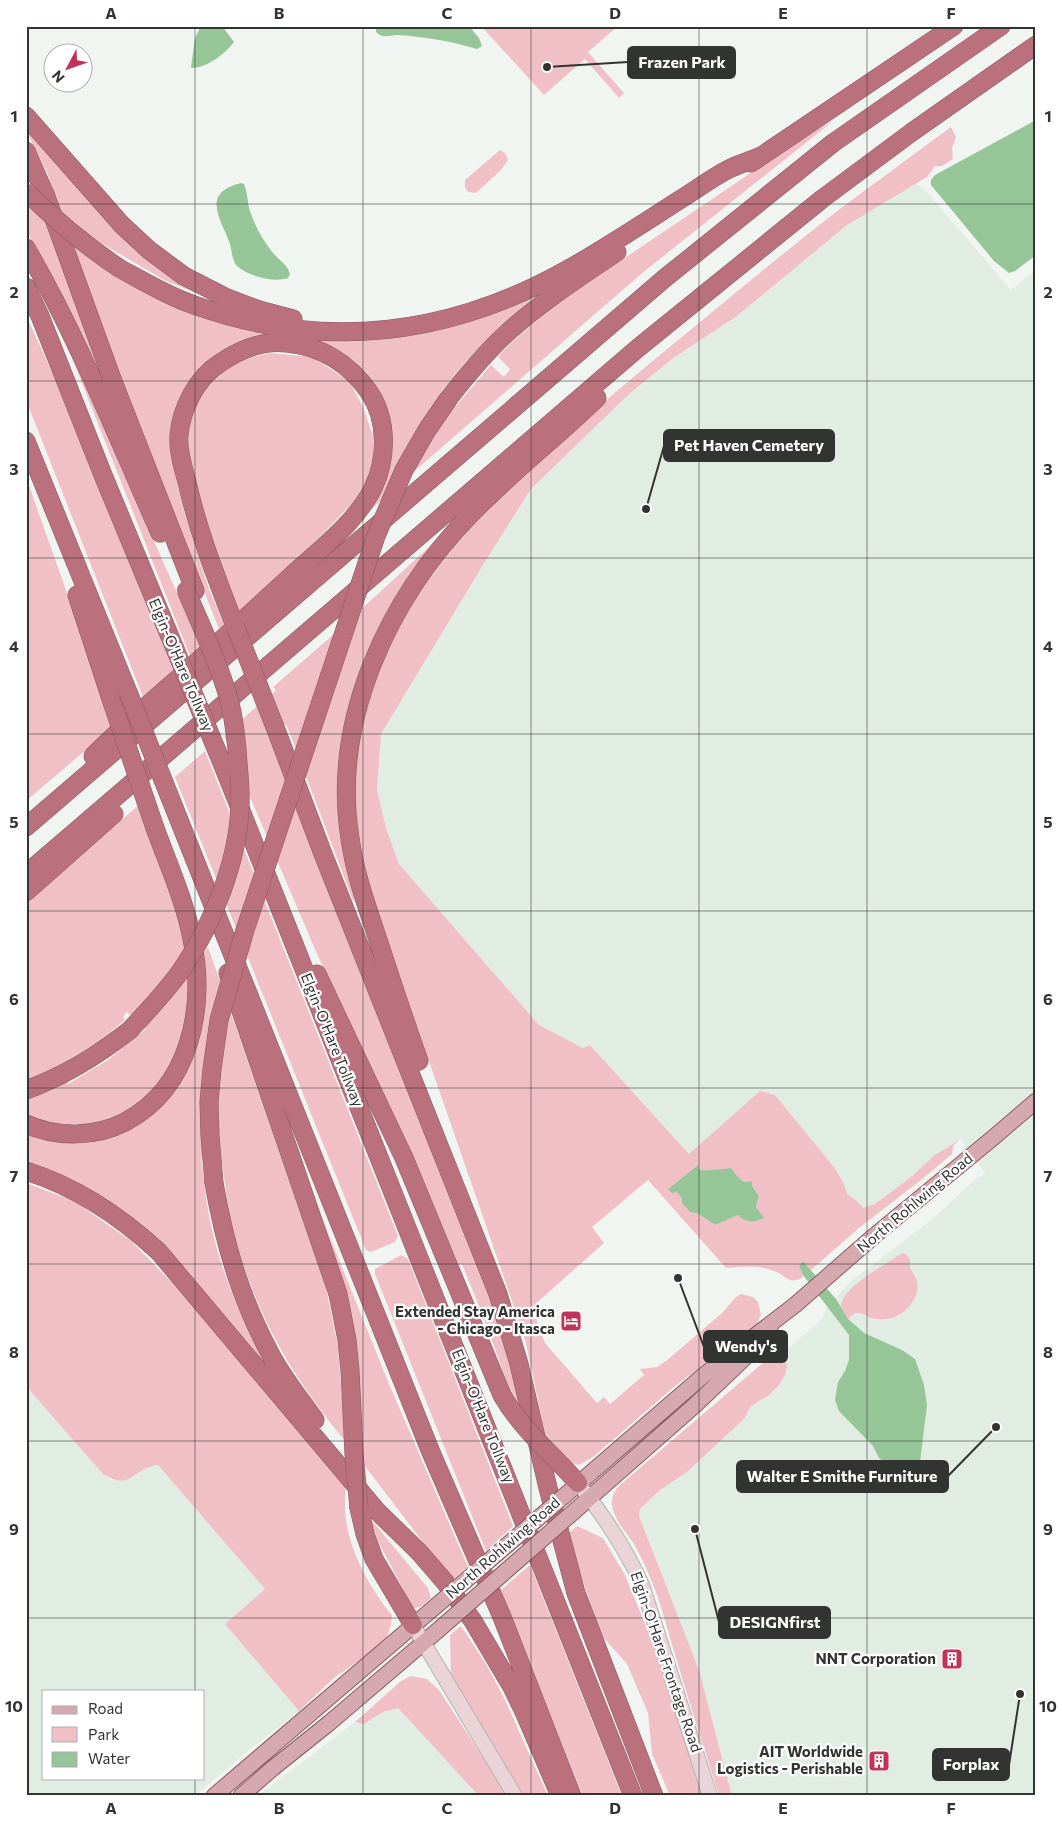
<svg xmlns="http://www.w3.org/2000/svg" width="1062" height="1822" font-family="Commissioner,sans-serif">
<rect width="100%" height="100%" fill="#f1f5f1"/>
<path fill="#e1ece2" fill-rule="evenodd" d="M915,183L925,190L1011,290L1036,269V1796H732L699,1670L639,1516L640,1509L660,1490L687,1472L744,1419L751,1406L768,1396L780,1353L777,1351L787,1350L823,1318L826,1309L851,1281L930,1221L977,1178L985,1174L960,1138L947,1148L936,1154L911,1177L875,1204L863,1209L856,1200L848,1195L843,1182L834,1167L775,1095L689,1154L590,1045L583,1048L539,1025L399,864L386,828L377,790L381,734L486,560L531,489L629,394L672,359L737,316L847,225Z
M26,1386L102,1473L111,1480L130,1479L149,1466L158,1465L266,1589L225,1624L299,1711L250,1749L195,1796H26ZM44,1691H204V1778H44Z
M398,1708L479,1796H258L355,1722L364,1724L383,1712Z"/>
<path fill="#f1c0c7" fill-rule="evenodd" d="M481,26H618L588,52L624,93L619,98L585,59L544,95Z
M832,122L641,274L362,517L386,407L377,388L366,372L352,359L337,349L321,342L293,336L201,368L172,456L177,483L185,515L209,589L224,624L219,629L120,377L47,172L26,131V124L110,221L219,302L166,281L96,240L89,254L122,278L334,337L538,293L500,326L466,361L440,393L456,406L491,365L504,377L510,369L498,357C519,334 543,315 567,297L801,139Z
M951,127L956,137L952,148L953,159L942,166H935L927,177L847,225L737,316L672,359L629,394L531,489L486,560L381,734L377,790L386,828L399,864L539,1025L583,1048L590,1045L689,1154L760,1091L775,1095L834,1167L843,1182L848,1195L856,1200L863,1208L875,1204L911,1177L936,1154L947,1148L961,1138L953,1146L952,1154L921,1180L859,1228L811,1270L803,1261L799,1266L803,1275L802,1278C787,1285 786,1275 774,1271C758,1265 743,1267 726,1268L648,1180L592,1227L604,1243L532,1307L545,1343L597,1403L604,1397L610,1404L644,1375L640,1369L657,1367L666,1361L722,1313L736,1297L741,1294L753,1297L758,1302L761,1315L756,1325L675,1386L593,1457L579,1465L568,1462L567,1457L561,1452L545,1433L526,1343L518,1318L369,888C363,864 357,838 355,813C353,769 360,723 375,682C409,587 479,514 552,448C593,411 634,376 677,341C729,298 782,254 836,212C874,183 913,155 951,127ZM698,1165L700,1170L737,1176L744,1182L752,1181V1186L759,1196L756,1207L715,1225L697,1213L677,1192L668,1189Z
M500,150L505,153L508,160L501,170L476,193L468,192L465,187V180Z
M26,201L46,219L121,426L81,335L26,230Z
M32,272L87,379L121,467L201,647L190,656L72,358Z
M26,315L54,377L173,670L143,697L26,400Z
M271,353L312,357L349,381L363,407L373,436V459L366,481L353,502L321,536L239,612C220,567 204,521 194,474C191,457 187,442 190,425C194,398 220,369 245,360C253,356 262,355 271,353Z
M26,477L114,726L26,801V649L29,616L26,550Z
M451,527L362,668L353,691L341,746L355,894L354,903L287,726L284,724L272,694L276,690L273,687L334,634Z
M257,706L488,1286L506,1341L520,1405L508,1385L485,1321L462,1264L459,1265L421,1176L317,954L224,736Z
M205,751L398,1236L395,1242L371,1252L366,1250L175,777Z
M140,804C156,850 176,897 185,945C195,998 184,1071 137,1104C102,1128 69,1128 29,1117L26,1115V902ZM127,1012L146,1029L108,1060L68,1084L54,1068L99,1041L125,1020L123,1017Z
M208,947L325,1283L338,1347L345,1441C287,1370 250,1306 230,1215C226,1195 224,1175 221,1155L201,1157C204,1180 206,1203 211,1225C223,1281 247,1331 275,1380L179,1264L26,1163V1132L40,1137L154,1112L170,1096L182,1079L193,1057L198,1037L202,956Z
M292,1143L389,1384L468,1567L452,1580L364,1465L361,1421L351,1333Z
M26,1183L74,1201L131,1241L183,1294L346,1486C345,1493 345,1501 345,1509C346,1545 369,1588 392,1615L391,1624L386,1640L373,1651L335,1677L299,1711L225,1624L265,1589L158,1465C132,1468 131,1493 102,1473L26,1386Z
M902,1253L907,1255L910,1260V1268C917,1278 921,1287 914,1299C905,1316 890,1322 871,1318C867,1317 862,1312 857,1313C853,1313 851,1317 848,1319C845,1316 840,1310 841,1305C845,1285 885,1265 902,1253Z
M401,1255L408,1259L513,1526L486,1551L375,1274V1269Z
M777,1351L785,1358L787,1367L785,1375L779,1385L768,1396L751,1406L744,1419L687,1472L660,1490L640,1509L639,1516L699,1670L732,1796H719C704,1747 688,1699 674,1651C666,1625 660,1599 649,1575C645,1564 639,1554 634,1544C622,1526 600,1505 620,1485Z
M369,1517L428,1588L431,1598L420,1607L414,1608L411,1604L379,1543Z
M577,1526L603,1538L625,1575L665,1673L703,1796H670L652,1754L648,1713L627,1664L602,1636L567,1535Z
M530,1565L622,1796H583L501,1590Z
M461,1626L486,1664L505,1700L548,1796H524L451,1677L450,1635Z
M411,1676L427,1679L439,1690L508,1796H479L398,1708L383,1712L364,1724L355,1722L401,1681Z"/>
<path fill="#96c598" d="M201,26H222L234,42C226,53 207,68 192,68L191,67L195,38Z
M376,26H469L479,38L482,46L477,49C451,41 425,37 398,35C390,35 382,39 376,32Z
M1036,120V255L1015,271L1009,273L994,261L931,185V180L935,175Z
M241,183L244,184C248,193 247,202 250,211C255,226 263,241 273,253C279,260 288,265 290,274L288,278C274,283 248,276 237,266C232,261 232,251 230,244C221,219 200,193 241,183Z
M698,1165L700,1170C706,1171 724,1169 731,1168L737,1176L744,1182L752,1181V1186L759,1196L756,1207L764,1218C753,1223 747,1223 738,1215L715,1225L697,1213L690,1212L682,1203V1198L677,1192L672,1193L668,1189Z
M803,1261L836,1299L848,1319L864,1333L902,1350L915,1359L924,1385L927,1405L920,1462L913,1483L908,1485L898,1476L890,1466L879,1458L873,1446L839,1411L835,1400L838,1382L845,1371L849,1360V1335L803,1275L799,1266Z"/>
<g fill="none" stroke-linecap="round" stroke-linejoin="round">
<g stroke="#b1b5b1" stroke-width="16">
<path id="secondary" d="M578,1483C603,1515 626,1548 642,1585L710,1796
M413,1625L515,1796"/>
</g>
<g stroke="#8a5b63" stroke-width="17">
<path id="primary" d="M563,1497L704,1375L795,1305L874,1236L994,1137L1036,1101
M570,1515L694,1406L771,1333
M214,1796L429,1612
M241,1796L273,1768L328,1724L436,1632"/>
</g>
<g stroke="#8a5b63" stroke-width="19">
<path id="motorway" d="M26,116L122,225L149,250L184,276L227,298L259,310L293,319
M26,151L45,194L112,379L195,591
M751,163L954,26
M26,248C79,339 117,437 160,533
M119,268C145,282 170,297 197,306C328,352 453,335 572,267C609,246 645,222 681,199C697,189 713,177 729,169C739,164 750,161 761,156
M26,287L40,316L103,475L175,649
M449,398C467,375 486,352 508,332C541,302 580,277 617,252
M26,441L128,692
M77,595L113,705
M275,727L323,854L498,1294L519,1364L548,1488L576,1593L654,1796
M93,756C125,724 157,697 191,667C224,638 257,607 290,577C319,550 355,524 373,488C387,459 388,420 369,392C350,364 321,346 287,343C263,340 239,350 220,363C197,378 181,408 179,436C178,451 183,467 187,482C198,532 217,579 235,626
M224,768L633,1796
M175,810L430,1450L502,1617L572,1796
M26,827L665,278L833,143L1001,26
M26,874L638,348L822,199L912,132L1036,45
M26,892L114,814
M228,973L338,1294L347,1340L350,1371L354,1454
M317,974L404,1158L502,1395
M419,1061C406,1024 393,986 381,949C369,912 355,876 350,838C331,719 389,599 470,515C510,473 556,438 597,398
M26,1090C65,1076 98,1055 130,1030
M26,1124C57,1138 96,1137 125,1122C191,1087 206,1007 192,939C185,901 168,864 155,828
M26,1171C77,1187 120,1216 159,1252L377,1511L419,1552L445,1582L473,1621L512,1687L525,1714L558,1791
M214,1183C225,1246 241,1300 272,1357C284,1379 300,1399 315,1420
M564,1468L578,1483
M359,1508L365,1534L374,1559L413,1625"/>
</g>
<use href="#secondary" stroke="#ead4d8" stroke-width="14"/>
<use href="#primary" stroke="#d6a9b1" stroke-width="15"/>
<use href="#motorway" stroke="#ba707d" stroke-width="18"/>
<g stroke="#8a5b63" stroke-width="17" stroke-linecap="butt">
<path id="primary-bridge" d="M429,1612L563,1497
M436,1632L570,1515"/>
</g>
<g stroke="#8a5b63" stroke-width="19" stroke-linecap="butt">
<path id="motorway-bridge" d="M28,193C57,222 85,245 119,268
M235,626L275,727
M175,649L224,768
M128,692L175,810
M113,705L155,828
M130,1030C148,1010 167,991 182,969C213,924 238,861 240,806C241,787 238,768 237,749C235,730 233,711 227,693C217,658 200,624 186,590
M214,1183L210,1136L209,1102L212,1069L219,1020L245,930L376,536L404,470L427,430L449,398
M502,1395C518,1423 542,1445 564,1468
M354,1454L359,1508"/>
</g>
<use href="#primary-bridge" stroke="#d6a9b1" stroke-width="15"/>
<use href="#motorway-bridge" stroke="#ba707d" stroke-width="18"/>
</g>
<path fill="none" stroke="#323432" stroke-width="1" stroke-opacity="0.55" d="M195,26V1691M363,26V1796M531,26V1796M699,26V1796M867,26V1796M26,204H1036M26,381H1036M26,558H1036M26,734H1036M26,911H1036M26,1088H1036M26,1264H1036M26,1441H1036M26,1618H1036M195,1778V1796"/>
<defs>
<g id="hotel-square" transform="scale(1.125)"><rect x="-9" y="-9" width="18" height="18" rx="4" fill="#c2335b" stroke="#fff"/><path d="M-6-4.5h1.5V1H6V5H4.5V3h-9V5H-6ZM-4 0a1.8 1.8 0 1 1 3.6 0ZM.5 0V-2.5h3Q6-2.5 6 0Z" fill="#fff"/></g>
<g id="building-square" transform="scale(1.125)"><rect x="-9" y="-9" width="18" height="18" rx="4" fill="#c2335b" stroke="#fff"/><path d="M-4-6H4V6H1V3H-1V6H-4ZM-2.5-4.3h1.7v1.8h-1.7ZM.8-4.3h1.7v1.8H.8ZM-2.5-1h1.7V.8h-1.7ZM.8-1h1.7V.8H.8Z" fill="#fff"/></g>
</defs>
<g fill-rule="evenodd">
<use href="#hotel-square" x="571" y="1321"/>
<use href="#building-square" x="952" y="1659"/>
<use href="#building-square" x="879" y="1761"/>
</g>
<g text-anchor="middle" stroke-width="4.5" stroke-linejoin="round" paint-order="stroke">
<g font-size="15" fill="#323432" stroke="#fff">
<text transform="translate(181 665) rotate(67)" y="5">Elgin-O'Hare Tollway</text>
<text transform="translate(332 1040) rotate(68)" y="5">Elgin-O'Hare Tollway</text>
<text transform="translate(915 1203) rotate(-40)" y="5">North Rohlwing Road</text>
<text transform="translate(483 1416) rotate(68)" y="5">Elgin-O'Hare Tollway</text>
<text transform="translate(503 1548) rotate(-41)" y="5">North Rohlwing Road</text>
<text transform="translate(666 1662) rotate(71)" y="5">Elgin-O'Hare Frontage Road</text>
</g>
<g font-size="15" font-weight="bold" fill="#323432" stroke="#fff" text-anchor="end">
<text x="555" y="1317">Extended Stay America<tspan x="555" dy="17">- Chicago - Itasca</tspan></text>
<text x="936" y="1664">NNT Corporation</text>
<text x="863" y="1757">AIT Worldwide<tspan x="863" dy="17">Logistics - Perishable</tspan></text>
</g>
</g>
<path fill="none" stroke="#323432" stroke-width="2" d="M547 67L628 62M646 509L664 446M678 1278L704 1347M996 1427L948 1476M695 1529L719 1622M1020 1694L1009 1765"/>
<g fill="#323432" stroke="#fff" stroke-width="2">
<circle cx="547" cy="67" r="5"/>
<circle cx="646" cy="509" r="5"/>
<circle cx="678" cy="1278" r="5"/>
<circle cx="996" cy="1427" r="5"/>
<circle cx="695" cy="1529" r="5"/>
<circle cx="1020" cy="1694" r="5"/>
</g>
<g fill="#323432" stroke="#323432" stroke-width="2">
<rect x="628" y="47" width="107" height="31" rx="5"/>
<rect x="664" y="430" width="170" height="31" rx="5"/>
<rect x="704" y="1331" width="83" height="31" rx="5"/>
<rect x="737" y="1461" width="211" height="31" rx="5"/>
<rect x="719" y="1607" width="111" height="31" rx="5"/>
<rect x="933" y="1749" width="76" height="31" rx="5"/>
</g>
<g font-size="16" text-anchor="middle" font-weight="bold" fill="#fff">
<text x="682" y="68">Frazen Park</text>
<text x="749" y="451">Pet Haven Cemetery</text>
<text x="746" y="1352">Wendy's</text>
<text x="842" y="1482">Walter E Smithe Furniture</text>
<text x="775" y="1628">DESIGNfirst</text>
<text x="971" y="1770">Forplax</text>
</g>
<rect width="1062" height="1822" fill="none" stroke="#ffffff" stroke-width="55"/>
<rect x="42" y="1690" width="162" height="90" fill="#ffffff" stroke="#adaead"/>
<rect x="52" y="1706" width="25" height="8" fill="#d6a9b1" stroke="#adaead"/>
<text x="88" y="1714" font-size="15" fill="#323432">Road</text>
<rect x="52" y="1727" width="25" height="15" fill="#f1c0c7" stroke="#adaead"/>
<text x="88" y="1740" font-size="15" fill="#323432">Park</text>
<rect x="52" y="1752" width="25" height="15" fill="#96c598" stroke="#adaead"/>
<text x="88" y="1764" font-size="15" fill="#323432">Water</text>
<g transform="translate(68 68) rotate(229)"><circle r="24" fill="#ffffff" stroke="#adaead"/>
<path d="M0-4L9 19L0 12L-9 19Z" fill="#c2335b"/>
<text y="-8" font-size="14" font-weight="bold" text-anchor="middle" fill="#323432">N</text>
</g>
<rect x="28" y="28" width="1006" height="1766" fill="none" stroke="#323432" stroke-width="2"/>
<g font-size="16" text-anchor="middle" font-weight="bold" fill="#323432">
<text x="111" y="19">A</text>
<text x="279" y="19">B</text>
<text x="447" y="19">C</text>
<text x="615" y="19">D</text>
<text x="783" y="19">E</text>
<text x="951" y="19">F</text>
<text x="14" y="122">1</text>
<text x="1048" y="122">1</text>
<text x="14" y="298">2</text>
<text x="1048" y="298">2</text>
<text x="14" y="475">3</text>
<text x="1048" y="475">3</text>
<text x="14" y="652">4</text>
<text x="1048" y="652">4</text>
<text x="14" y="828">5</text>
<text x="1048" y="828">5</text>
<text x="14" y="1005">6</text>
<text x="1048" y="1005">6</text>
<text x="14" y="1182">7</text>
<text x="1048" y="1182">7</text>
<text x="14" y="1358">8</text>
<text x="1048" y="1358">8</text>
<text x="14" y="1535">9</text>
<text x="1048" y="1535">9</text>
<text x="14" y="1712">10</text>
<text x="1048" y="1712">10</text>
<text x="111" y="1814">A</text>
<text x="279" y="1814">B</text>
<text x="447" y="1814">C</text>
<text x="615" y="1814">D</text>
<text x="783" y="1814">E</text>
<text x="951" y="1814">F</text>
</g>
</svg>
